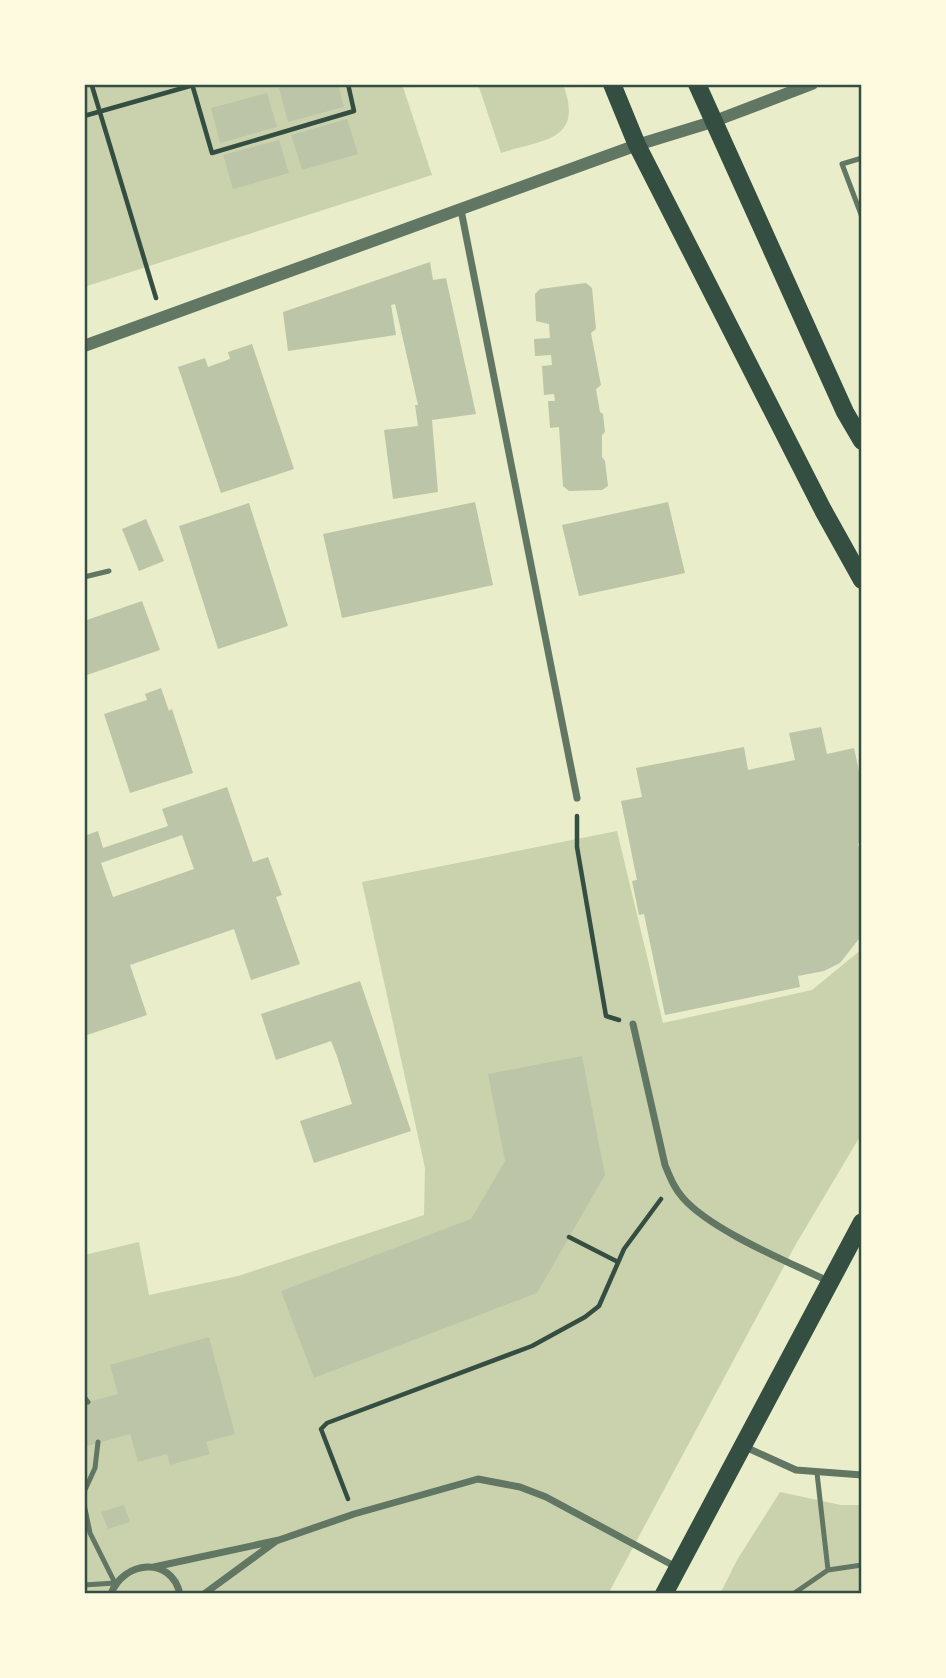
<svg xmlns="http://www.w3.org/2000/svg" width="946" height="1678" font-family="'Crimson Pro',serif">
<rect width="100%" height="100%" fill="#e9edc9"/>
<path fill="#cad2ad" d="M99,84H402L432,175L84,287V88Z
M478,84H563C584,141 545,139 501,153Z
M617,831L663,1023L812,990L862,949V1133L796,1244L608,1594H84V1255L139,1242L149,1295L238,1276L424,1215L425,1168L362,882Z
M780,1492L841,1505H862V1594H720L737,1560Z"/>
<path fill="#bcc5a7" fill-rule="evenodd" d="M293,84H338L344,107L288,122L279,88Z
M267,93L277,127L220,143L211,108Z
M347,119L358,154L302,170L291,135Z
M279,140L289,173L233,189L223,155Z
M430,262L433,280L446,278L476,414L432,420L438,492L393,499L384,430L418,426L415,405H418L395,304L391,305L396,335L288,351L283,312Z
M586,283L592,288L596,329L591,333L601,385L596,389L600,412L603,414L605,432L602,435V457L605,461L608,486L602,490L569,491L563,486L559,427L550,428L548,401H555L554,394L544,395L542,366L552,365L551,355L535,356L534,339L550,338L549,324L536,321L535,294L540,289Z
M252,344L294,469L221,493L178,367L205,358L208,367L230,359L228,352Z
M475,502L493,585L342,618L323,534Z
M668,502L685,573L579,596L562,525Z
M249,503L288,626L218,649L179,526Z
M146,519L164,561L139,571L122,529Z
M142,601L160,650L84,676V621Z
M161,688L169,711L172,709L193,773L130,793L104,714L147,700L145,694Z
M821,727L827,754L854,748L862,785V842L858,843V846L862,845V935L840,963L824,971L798,976L800,987L665,1015L644,914L639,915L632,881L637,880L621,801L642,797L636,768L744,747L748,770L795,760L789,733Z
M227,787L253,862L268,857L282,895L276,897L300,964L251,980L234,929L130,965L147,1015L84,1036V836L98,831L103,848L168,826L162,809ZM182,835L194,869L113,897L101,863Z
M360,981L411,1131L314,1163L300,1121L352,1104L337,1056L331,1041L276,1060L261,1014Z
M582,1056L605,1175L537,1293L314,1378L281,1291L471,1219L505,1161L488,1074Z
M209,1337L235,1434L206,1442L210,1454L170,1465L167,1454L138,1462L130,1434L84,1447V1403L118,1394L110,1365Z
M124,1505L130,1522L108,1529L101,1512Z"/>
<g fill="none" stroke-linecap="round" stroke-linejoin="round">
<path stroke="#344e41" stroke-width="4.5" d="M192,84L212,153L354,111L348,84
M92,86L156,298
M84,116L197,84
M577,816V847L606,1016L619,1020
M569,1237L618,1262
M348,1499L321,1429L327,1423L532,1346L585,1317L599,1306L624,1249L661,1199"/>
<path stroke="#617663" stroke-width="5" d="M862,158L842,164L862,217
M84,577L109,571
M84,1397L88,1402
M84,1492L95,1468L98,1442
M84,1504L90,1533L115,1583L84,1585
M828,1570L862,1565
M793,1594L828,1570L817,1473"/>
<path stroke="#617663" stroke-width="7" d="M461,210L577,798
M633,1024L665,1165C670,1177 674,1188 683,1198C712,1231 789,1262 830,1282
M743,1446L796,1470L862,1475
M154,1567L279,1540L354,1514L478,1479L520,1487L546,1497L678,1568
M111,1594C123,1561 171,1555 180,1594
M204,1594L275,1542"/>
<path stroke="#617663" stroke-width="12" d="M84,346L637,145L712,122L812,84"/>
<path stroke="#344e41" stroke-width="18" d="M612,84L637,145L823,510L862,580
M697,84L845,412L862,441
M664,1594L862,1222"/>
</g>
<rect width="946" height="1678" fill="none" stroke="#fefae0" stroke-width="172"/>
<rect x="86" y="86" width="774" height="1506" fill="none" stroke="#344e41" stroke-width="2.5"/>
</svg>
